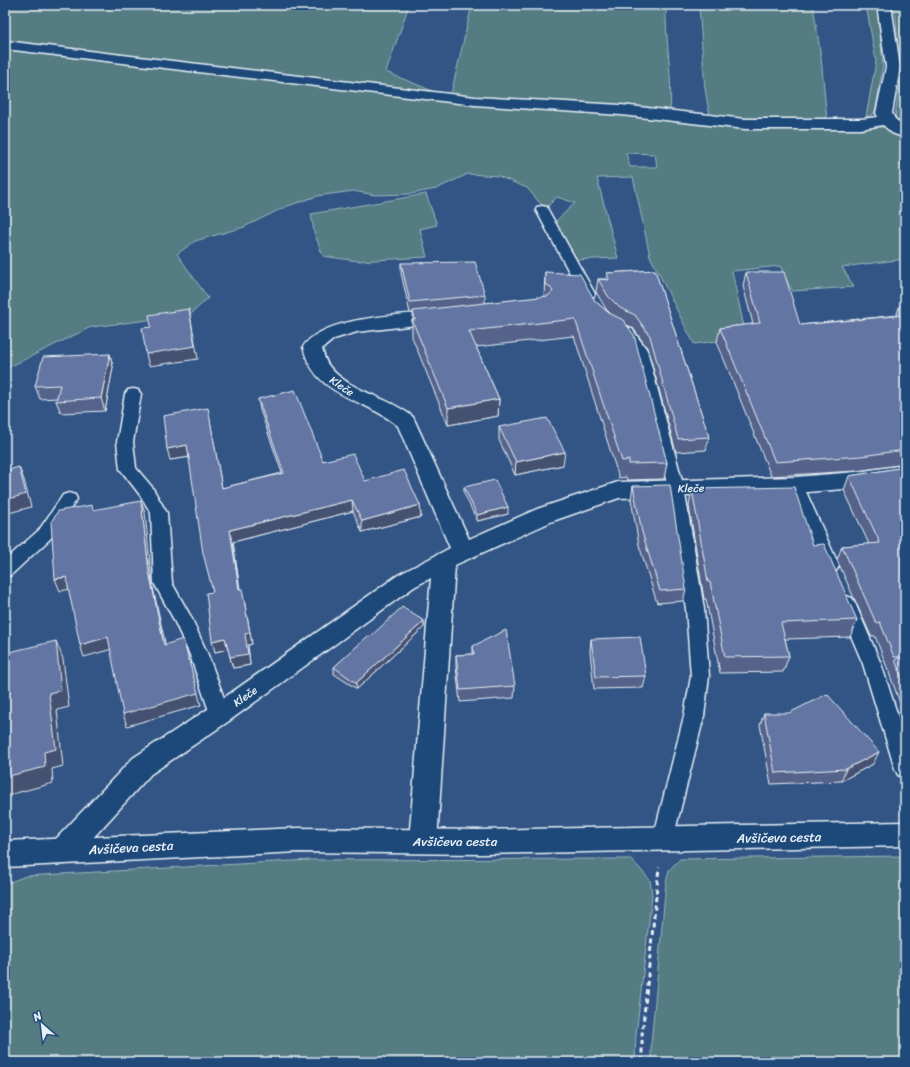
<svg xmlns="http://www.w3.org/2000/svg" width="910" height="1067" font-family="Sriracha,sans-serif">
<rect width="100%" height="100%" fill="#325585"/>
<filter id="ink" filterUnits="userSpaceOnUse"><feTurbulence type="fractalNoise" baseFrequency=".025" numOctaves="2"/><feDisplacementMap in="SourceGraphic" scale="8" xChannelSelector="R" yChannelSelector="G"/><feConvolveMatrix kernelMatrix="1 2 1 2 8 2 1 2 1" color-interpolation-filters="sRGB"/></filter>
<g filter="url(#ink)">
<path fill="#547b82" stroke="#9eb6bd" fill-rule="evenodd" d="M5,5H409L386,72L440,94L5,41Z
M472,5H666C665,40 673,76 670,111L528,100L479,98L451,94Z
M699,5H813L821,57L827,121L741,119L710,116L705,89Z
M866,5H877L883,65L876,107L874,114L866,117L876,61Z
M893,5H905V127L898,123L895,116L900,80L896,18Z
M5,48L620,113L796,129L884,127L905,139V259L842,267L854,287L792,291L780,266L732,271L746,337L694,344L650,256L633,177L597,178L618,258L574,260L554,223L575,203L557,197L545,209L527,188L498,176L468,174L436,189L410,194L375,195L353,191L317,196L285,207L244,227L195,241L177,254L208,298L190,315L91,327L5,369ZM626,153L655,154L657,167H630Z
M426,194L437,225L420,229L427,257L357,261L323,256L314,232L311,214Z
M905,856V1062H651V1044L666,883L669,870L680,859Z
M631,859L650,880L652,895L636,1035L635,1062H5V884L26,876L310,860Z"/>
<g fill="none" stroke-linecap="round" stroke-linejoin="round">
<g stroke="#e8f1f8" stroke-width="3">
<path id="lane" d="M542,206L547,207L548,210L595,294L593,297L588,298L583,297L581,294L536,210L537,207Z
M620,323L632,329L647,350L684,488L704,609L709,676L704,716L673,839L670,846L663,849L656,846L653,839L684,716L691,676L686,609L668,488L659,449L633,351L622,335L613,328L615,325Z
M133,389L138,390L141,394L133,442L136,468L152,487L167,513L172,583L191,617L208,655L230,714L227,720L220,722L213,720L210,714L190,655L173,618L154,583L151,513L140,495L120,469L117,442L125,394L128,390Z
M795,479L801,481L803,485L839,566L836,571L830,573L824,571L821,566L787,485L789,481Z
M69,493L75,495L77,499L51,538L11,575L5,577V560L39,530L63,495Z
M846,596L852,598L855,603L881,664L905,738V778L898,775L895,769L863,664L837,603L840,598Z"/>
</g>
<g stroke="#e8f1f8" stroke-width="3">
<path id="street" d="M877,5H891L900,67L892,113L895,119L905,127V138L892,133L883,125L861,129H745L621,115L475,105L5,49V41L475,97L621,105L745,119H861L878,117L876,113L886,67Z
M443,311L450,313L452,317L450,321L357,332L334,339L322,349C324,355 325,361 329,366C349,392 388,396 413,417L469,539L537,509L618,482L795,477L856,472L905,465V479L856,488L795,493L619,498L553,521L455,565L437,841L433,850L423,853L413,850L409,841L431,578L414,587L229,721L151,774L73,860L63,864L53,860L49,851L53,842L133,758L211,707L398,575L450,548L398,426C363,396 316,399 303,347C323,315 407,315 443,311Z"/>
</g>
<g stroke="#e8f1f8" stroke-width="3">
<path id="secondary" d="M905,822V846L481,854L298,852L5,867V841L298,828L481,830Z"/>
</g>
<path stroke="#e8f1f8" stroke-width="3" stroke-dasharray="5 3.5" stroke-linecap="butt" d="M642,1062V1035L659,867"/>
<use href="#lane" fill="#1f4a7a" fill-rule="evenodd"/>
<use href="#street" fill="#1f4a7a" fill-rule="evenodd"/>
<use href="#secondary" fill="#1f4a7a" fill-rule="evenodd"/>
</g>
<path fill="#55648b" stroke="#e8f1f8" d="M401,263L485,295V303L544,297L545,272L595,301L609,313L611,314L606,309L596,292L598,279H606L607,273L655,270L709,437L706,450L676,452L648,349L633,328L627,325L667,463L664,479L627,480L626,477L619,478L574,336L476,347L499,399L498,416L448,425L412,337V320H413V313H410L401,273Z
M746,272L800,325L898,315L897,313L902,299H905V464L856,471L771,476L717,342L720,328L753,324L743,286Z
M110,354L113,367L105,411L61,413L56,401L57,398L40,399L35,386Z
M258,399L323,461L365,481L420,505L421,517L362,532L353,511L233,542L240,589L244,600L252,644L248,645L250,665L233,668L228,649L215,652L213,592L189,457L170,460L210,420L222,488L282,473L260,410Z
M499,427L563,465L515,475L499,440Z
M905,467V716L889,673L890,670H888L875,636H871L837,560L842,546L869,544L844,490L849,476Z
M633,486L686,589L683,601L657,603L639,545L631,499Z
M464,487L508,514L477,521L464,493Z
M692,489L813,545L857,620L850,637L785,639L789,656L783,672L720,673L706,599H704L689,506Z
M424,621V627L357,689L334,674V667L370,637Z
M591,639L646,676L643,688L594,689L590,651Z
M473,646L515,686L514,698L460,702L456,667V655L473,654Z
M764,713L873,764L841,781L771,784L760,725Z"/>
<path fill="#455171" stroke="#e8f1f8" d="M189,309L198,359L149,366L146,354Z
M110,354L113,367L105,411L101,398Z
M499,399L498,416L448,425V408Z
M187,445L190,457L170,460L167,449Z
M565,452L563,465L515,475L516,462Z
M19,467L24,480L31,507L5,514V500Z
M352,500L353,511L233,542L241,600L239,589L230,530Z
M141,501L145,513L152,583L168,656L164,645L149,571Z
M420,505L421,517L362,532V521Z
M508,507V514L477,521V515Z
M66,577L71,589L60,591L55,579Z
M244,600L252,644L248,645L250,665L233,668L230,657L245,634Z
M424,621V627L357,689L356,683Z
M108,637L112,649L84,657L80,645Z
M225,638L228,649L215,652L212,641Z
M183,639L201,705L127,726L123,714Z
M56,641L63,659L69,707L57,710L63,766L52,769L53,783L5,796V777L44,752L49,693Z
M879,752L873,764L841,781L846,769Z"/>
<path fill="#6374a2" stroke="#e8f1f8" d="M475,262L485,295L410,302L401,263Z
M655,270L709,437L678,439L650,336L635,315L620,308L608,296L598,279L609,280L607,273Z
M545,272L580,274L595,301L609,313L623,320L634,335L667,463L629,464V460L622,461L575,319L469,331L499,399L448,408L412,320H415L413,311L548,296L553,291L549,286L545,284Z
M746,272H784L800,325L905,315V450L861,456L775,462L720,328L760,323Z
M902,299H905V304Z
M189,309L195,346L146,354L142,328L151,327L149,315Z
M110,354L101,398L56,401L60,385L35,386L43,357Z
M295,390L323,461L353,454L365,481L404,470L420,505L362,521L352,500L230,530L239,589H242L250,633L245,634L248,654L230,657L225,638L212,641L206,593L213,592L203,553L187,445L167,449L163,416L208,408L222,488L284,473L258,399Z
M547,418L565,452L516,462L499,427Z
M19,467L26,494L5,500V471Z
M905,467V686L895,660L900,657H894L880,622L876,623L842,546L880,543L849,476Z
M495,480L508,507L477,515L464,487Z
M670,485L686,589L660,591L642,532L633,486Z
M794,487L813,545L824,544L857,620L781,623L789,656L725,657L710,582H708L692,489Z
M141,501L149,571L164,645L183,639L198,693L123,714L108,637L80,645L66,577L55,579L51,522L58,511L92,505L93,510Z
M402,607L424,621L356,683L334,667L368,636L370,637Z
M506,630L515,686L460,690L456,655L474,654L473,646Z
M640,637L646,676L596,677L591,639Z
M56,641L61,690L49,693L56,749L44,752L45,767L5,777V653Z
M827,694L879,752L846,769L775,773L764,713H789Z"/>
</g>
<g text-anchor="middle" stroke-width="3" stroke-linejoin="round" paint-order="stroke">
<g font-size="11" fill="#e8f1f8" stroke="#1f4a7a">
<text transform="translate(342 386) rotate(34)" y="4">Kleče</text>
<text transform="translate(691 488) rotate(-1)" y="4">Kleče</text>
<text transform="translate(245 696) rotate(-35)" y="4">Kleče</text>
</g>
<g font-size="13" fill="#e8f1f8" stroke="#1f4a7a">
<text transform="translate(779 837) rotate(-1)" y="5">Avšičeva cesta</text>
<text x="455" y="846">Avšičeva cesta</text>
<text transform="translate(131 847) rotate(-3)" y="5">Avšičeva cesta</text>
</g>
</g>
<rect width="910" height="1067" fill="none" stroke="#1f4a7a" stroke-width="20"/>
<rect x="10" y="10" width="890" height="1047" fill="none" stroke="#e8f1f8" stroke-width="1.5" filter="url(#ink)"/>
<g transform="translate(42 1025) rotate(332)" stroke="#1f4a7a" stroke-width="3" paint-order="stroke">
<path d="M0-3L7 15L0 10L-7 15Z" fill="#e8f1f8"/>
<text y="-6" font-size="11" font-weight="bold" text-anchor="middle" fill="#e8f1f8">N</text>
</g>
</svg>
